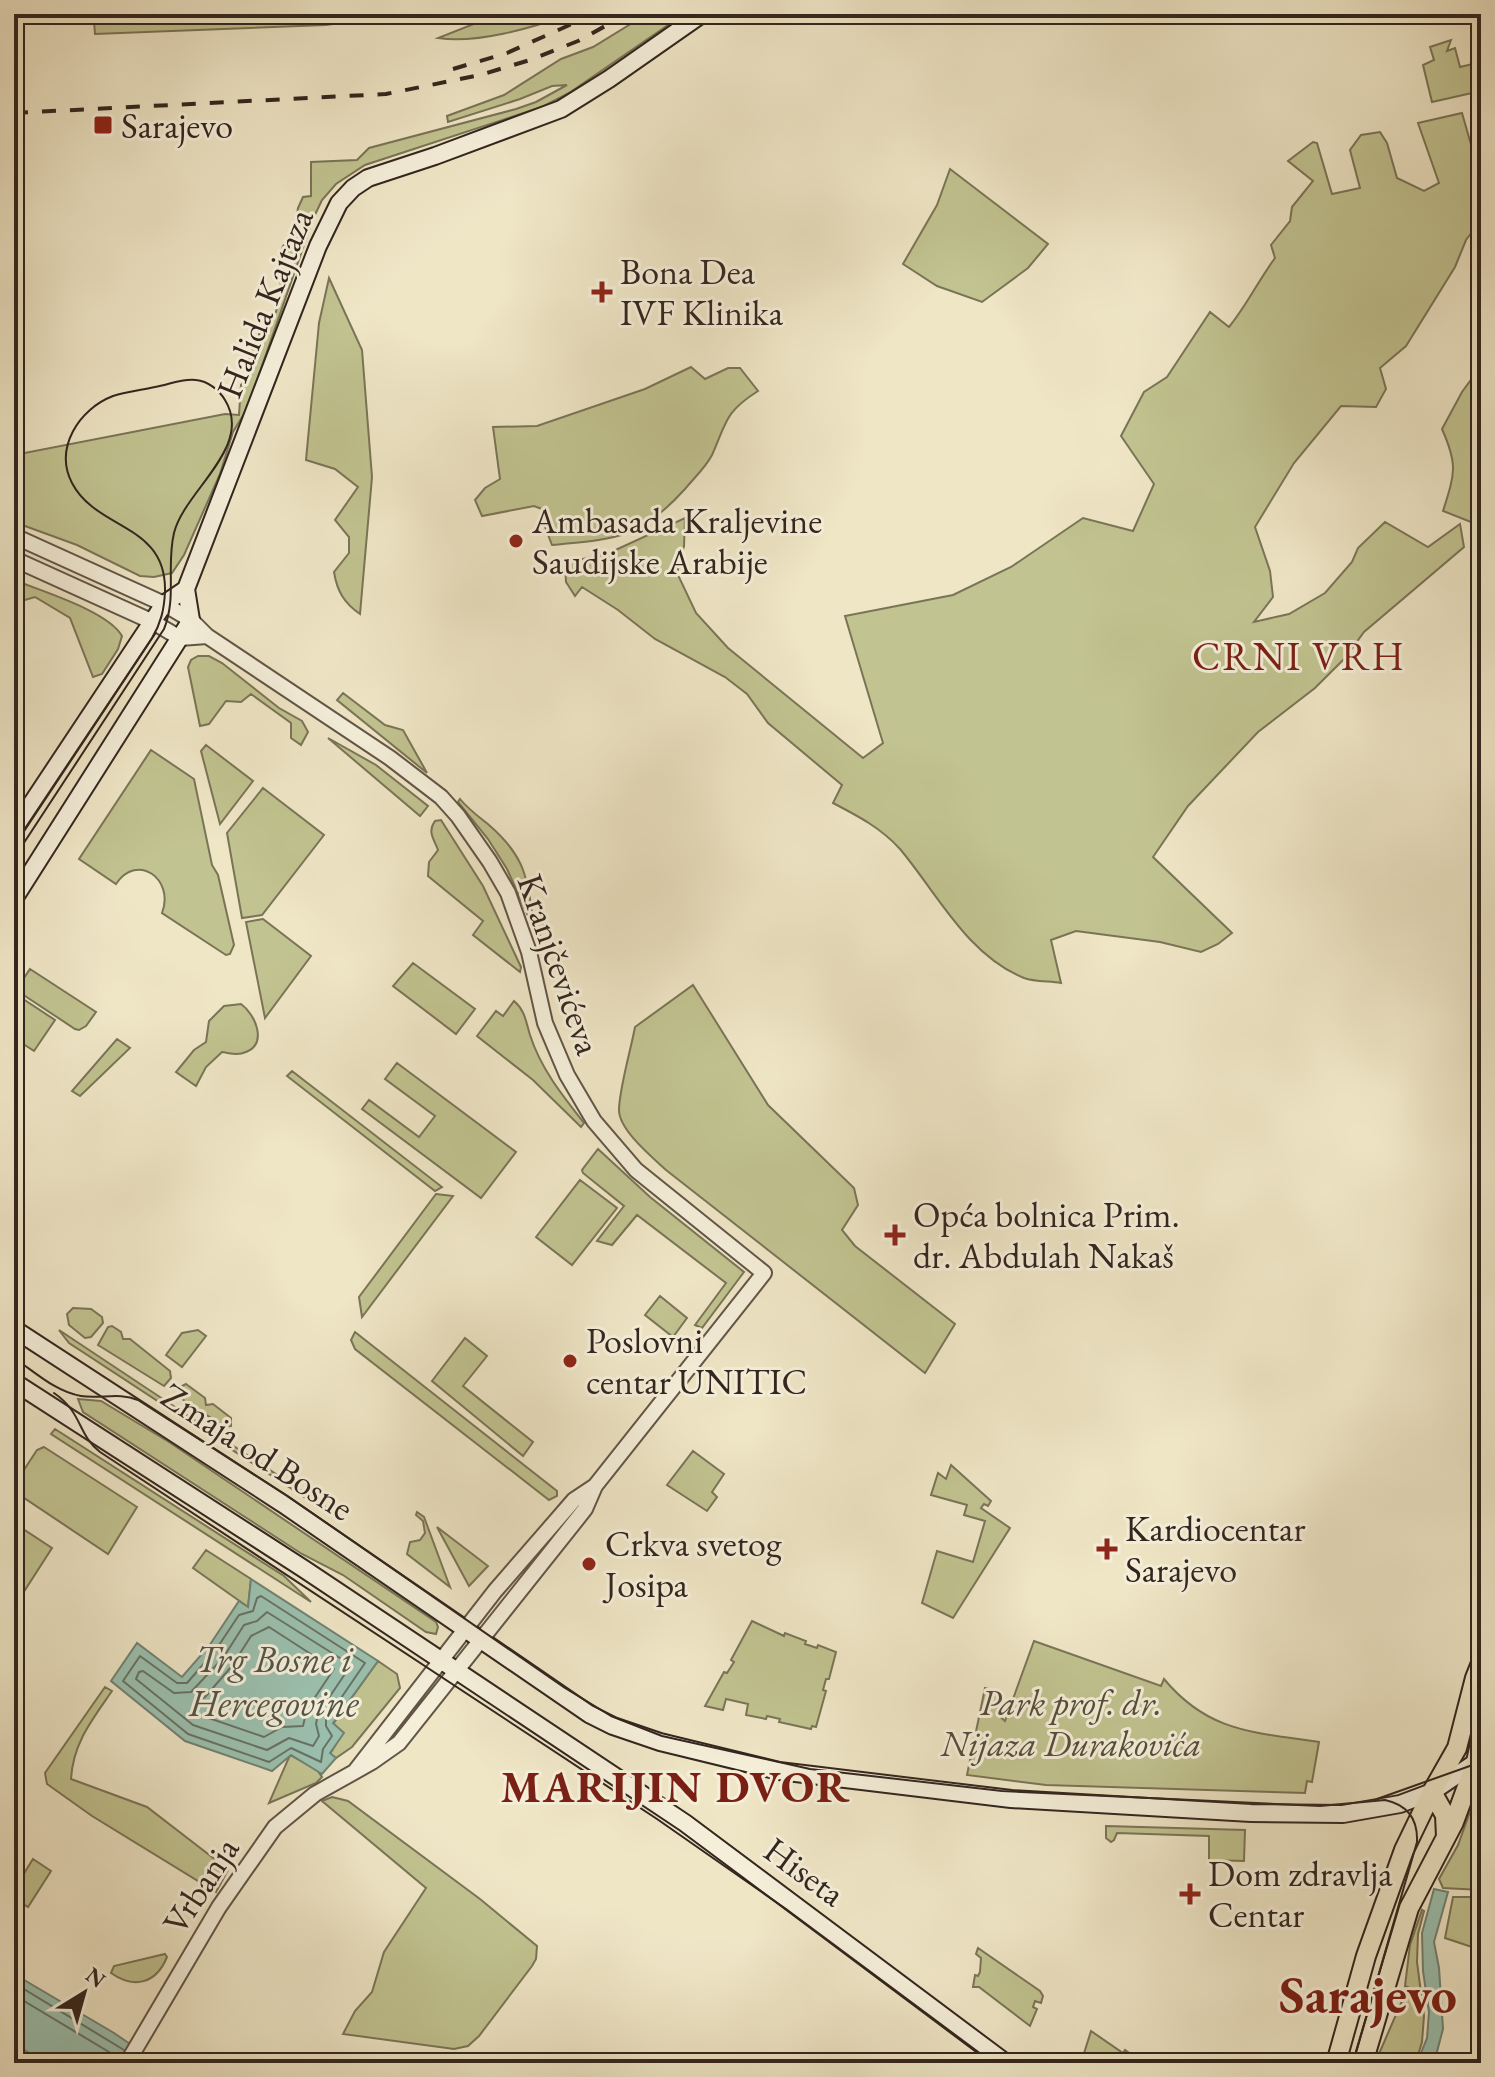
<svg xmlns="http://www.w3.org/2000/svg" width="1495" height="2077" font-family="'EB Garamond',serif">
<rect width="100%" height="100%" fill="#efe6c6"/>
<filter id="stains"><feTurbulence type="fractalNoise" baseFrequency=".0025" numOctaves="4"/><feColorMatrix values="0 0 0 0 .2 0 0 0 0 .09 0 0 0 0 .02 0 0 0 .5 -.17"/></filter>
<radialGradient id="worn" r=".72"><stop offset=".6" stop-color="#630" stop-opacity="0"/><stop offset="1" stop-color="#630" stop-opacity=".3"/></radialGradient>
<path fill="#c1c390" stroke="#7a7457" stroke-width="2" d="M14,14H403L326,25L95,34L94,21L14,23Z
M499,14H569C533,28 476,44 438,38Z
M647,14H684L569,93L542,107L365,165L336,184L322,200L313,219L247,409L233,432L220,474L184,555L172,573L154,577L140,576L77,545L14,522V455L225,414L239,415L241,385L248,377L249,358L264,323L276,312L281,289L279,257L283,246L293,238L298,208L303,197L311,196V162L357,160L369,148L516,109L536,102L567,85L552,86L520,99L448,122L447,116L504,95L561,59L593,47Z
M1451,40L1447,51L1455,48L1460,67L1481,62V91L1432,102L1423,65L1434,60L1430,47Z
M1462,113L1476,162L1481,161L1479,223L1466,240L1455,267L1406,346L1380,368L1386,389L1376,407L1341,406L1294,463L1255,527L1270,571L1273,597L1254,622L1289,614L1325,593L1352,562L1358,548L1385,522L1428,547L1460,524L1464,547L1364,632L1345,658L1315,688L1258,732L1188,806L1153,857L1232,933L1218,944L1201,952L1160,942L1076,931L1051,940L1061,983C1050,981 1035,982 1024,978C967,955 937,893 900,849C881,828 858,816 833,803L842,785L768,723L747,694L725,677L655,639L618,610L582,587L575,596L566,582L565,563L609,553L685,518L684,546L677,573L696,613L728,648L863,758L883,743L845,616L953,595L1011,567L1083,518L1133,531L1154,484L1121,436L1144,392L1167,377L1210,312L1229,327C1247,305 1258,281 1275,258L1271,245L1290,221L1292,207L1313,181L1288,161L1313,142L1317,143L1332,194L1360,188L1350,150L1361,135L1380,132L1387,143L1397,178L1424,191L1439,183L1418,123Z
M950,169L1048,244L1028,268L982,302L937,286L903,264L937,205Z
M329,278L362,350L372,477L360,614C344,603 337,591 334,572L349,553V537L335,520L358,487L335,469L306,460L319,323Z
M1481,366V526L1443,511C1455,473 1458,465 1442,429L1462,392Z
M691,367L705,379L728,368H740L758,391C725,412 727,421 712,455C706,467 694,478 685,489C640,539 616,539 552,545L545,527L542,509L534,506L482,516L475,500L485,488L500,479L493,427L537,426L645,389Z
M14,580C41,591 108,611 122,636L118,649L102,674L93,677L70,618L35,597L25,600L14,593Z
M198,656H209L222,663L279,708L302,721L308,732L301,745L291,738V723L251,694L241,702L226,701L209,724L200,726L188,667L191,660Z
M343,693L385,725L403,730L427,773L337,700Z
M328,738L376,765L428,806L420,816Z
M206,745L253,781L220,824L201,751Z
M151,750L194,779L212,865L218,875L234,945L230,954L226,955L162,913C175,879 137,852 116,884L79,859Z
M263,788L324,835L262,915L242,918L227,833Z
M460,799C468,809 479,817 489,825C521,853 527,872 532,913L540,916L544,925L539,932L542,947L507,869L488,839L458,802Z
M441,820L483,886L521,967L520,972L473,935L483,921L428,876L429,862L438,850C434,839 427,832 435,821Z
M263,919L311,956L265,1018L246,922Z
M413,963L475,1009L456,1034L393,986Z
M30,969L96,1012L86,1026L79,1030L75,1029L16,990Z
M693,985L768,1105L854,1188L858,1205L842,1230L855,1246L955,1324L925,1373L666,1170C652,1157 619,1130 619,1110C619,1090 631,1049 635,1027Z
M14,993L55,1020L34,1051L14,1038Z
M514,1001C525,1010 526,1022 530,1035C541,1069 562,1095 584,1123L581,1127L533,1080L477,1036L496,1011L503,1016Z
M241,1004C255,1014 268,1043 246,1052C237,1056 230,1053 222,1052L206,1067L196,1086L176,1072L194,1050L206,1042L209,1021L224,1006Z
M117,1039L130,1048L80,1096L72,1091Z
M397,1063L516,1152L481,1198L362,1109L369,1100L419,1137L435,1116L385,1079Z
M292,1071L442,1187L435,1191L287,1076Z
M598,1149L650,1197L744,1272L702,1328L695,1325L726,1283L637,1215L612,1245L597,1241L624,1206L583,1173L582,1170Z
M580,1180L617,1208L572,1265L536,1237Z
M436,1194L453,1196L362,1317L359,1297Z
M660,1296L687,1318L673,1337L645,1315Z
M73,1308L91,1309L102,1317L103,1323L91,1337L85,1338L69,1325L67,1314Z
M112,1326L121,1332L123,1339H130L170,1371L171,1378L164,1386L98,1345L108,1327Z
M59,1330L330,1510H324L69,1343Z
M198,1330L206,1336L182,1367L166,1355L182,1333Z
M355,1332L557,1491V1496L549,1500L355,1349L351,1340Z
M465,1338L487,1356L463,1386L533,1442L523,1456L432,1381Z
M186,1384L205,1398L206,1405L213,1404L231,1418V1426L225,1427L179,1397L178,1388Z
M78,1399L101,1401L169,1442L436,1622L438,1627L436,1634L426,1632L343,1575L302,1554L83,1412Z
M55,1429L284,1576L311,1602L51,1434Z
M44,1447L137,1507L108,1554L21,1496L14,1507V1485L37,1450Z
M693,1451L724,1474L712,1492L717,1497L707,1511L667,1485Z
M951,1465L991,1501L988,1506L984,1504L981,1508L1010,1528L953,1618L922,1603L937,1551L973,1562L985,1521L964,1515L967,1505L931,1495L938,1473L946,1479Z
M417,1512L424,1517L450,1587L407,1554L410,1542L420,1540L425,1533L423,1521L416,1515Z
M14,1523L52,1548L25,1590L14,1582Z
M437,1527L488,1566L469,1586Z
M206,1550L251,1579L248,1607L193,1568Z
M752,1621L784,1636L785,1633L806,1641L805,1644L817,1648L818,1645L836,1652L829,1679H826L823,1690L826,1691L816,1727L812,1726L811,1729L779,1722L780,1719L767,1716L766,1719L746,1715L748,1704L726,1699L723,1710L705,1706L724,1672L727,1673L734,1662L731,1660Z
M1034,1641L1161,1686L1164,1679C1209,1733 1254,1732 1319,1742L1312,1782L1307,1781L1305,1793L1046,1785L967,1775L985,1688L998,1692L997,1714L1005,1721Z
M378,1661L397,1674L400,1688L352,1747L336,1758L330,1754L343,1733L333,1724Z
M105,1687L112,1691C92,1720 73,1743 71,1779L147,1807L221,1864L228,1870L216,1892L92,1816L47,1784L45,1773Z
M290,1755L317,1770L322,1777L316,1783L269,1803Z
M332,1797L348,1801L480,1899L537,1946L536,1959L532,1966L479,2036L468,2046L454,2049L343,2034L355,2011L372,1992L384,1952L426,1888L322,1801Z
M1481,1806V1890L1443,1888L1439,1879L1458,1845L1471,1809Z
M1106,1826L1245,1830L1244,1861L1209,1860V1836L1117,1833L1114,1840L1111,1842L1106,1838Z
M33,1859L51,1871L28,1907L14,1898V1869L23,1875Z
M1453,1897H1481V1950L1445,1938Z
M1422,1910L1424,1911L1418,1934L1417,1962L1424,2016L1422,2042L1416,2062L1375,2063L1408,1987L1405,1986L1410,1945Z
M978,1948L1040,1991L1043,1996L1041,2003L1035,2001L1033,2007L1037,2009L1030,2026L979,1987H973L975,1975L978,1976L980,1972L981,1958L976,1954Z
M165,1954L167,1957C156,1984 134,1989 111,1973L114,1966Z
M1091,2031L1123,2053L1125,2050L1143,2063H1081Z"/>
<path fill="#9bc0ae" stroke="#718274" stroke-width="2" d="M251,1579L378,1661L333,1723L344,1733L330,1753L336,1758L322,1774L291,1755L272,1771L185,1741L111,1681L137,1643L182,1677L209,1646L239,1601L248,1607Z
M1434,1889L1448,1892L1434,1942L1439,1968L1443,2029L1434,2063H1417L1427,2038L1429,2012L1423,1971L1422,1933Z
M14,1974L114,2033L158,2063H47L14,2044Z"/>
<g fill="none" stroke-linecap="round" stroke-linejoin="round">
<path stroke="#677266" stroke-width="2" d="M261,1596L365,1663L326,1720V1726L332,1736L323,1749L321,1762L291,1748L269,1762L188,1734L123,1681L140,1656L177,1683H187L215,1651L239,1615L253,1611L257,1598Z
M267,1612L351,1665L318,1714L316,1724L319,1736L313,1746L289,1738L267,1750L193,1725L136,1679L139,1672L143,1671L174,1693L191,1692L223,1658L244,1625L257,1621Z
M269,1627L334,1669L307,1709L303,1726L282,1727L264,1737L200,1715L193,1710V1705L205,1697L232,1666L251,1636Z
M14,1983L124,2050
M14,1995L119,2058"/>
<g stroke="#625548" stroke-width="18">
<path id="tertiary" d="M14,536L164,604L191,620L207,636L390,758L441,797L458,816L490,862L508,893L529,952L545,1023L567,1075L594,1121L636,1170L764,1273L595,1486L574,1500L495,1591L356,1770
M14,559L153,622L180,638L207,636
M127,2063L219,1907L275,1827L315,1794L372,1762L399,1743L585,1509L595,1486"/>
</g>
<g stroke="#33251e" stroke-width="20">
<path id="secondary" d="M14,830L164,604L186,589
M14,899L191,620L186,589L318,246L339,203L353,188L368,178L435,156L561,109L609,79L702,14
M14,1329L283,1504L589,1714L613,1726L660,1742L779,1771L1011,1799L1251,1813L1343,1814L1400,1804L1432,1792L1476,1762
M14,1382L304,1569L685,1823L1006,2063"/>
</g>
<g stroke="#33251e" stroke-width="22">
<path id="primary" d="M1432,1792L1445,1815L1446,1837
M1336,2063L1366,1956L1404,1850L1432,1792L1457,1748L1475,1678L1481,1663
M1363,2063L1409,1908L1454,1822L1476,1762L1481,1739"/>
</g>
<use href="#tertiary" stroke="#f5efda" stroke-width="14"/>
<use href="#secondary" stroke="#f5efda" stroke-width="16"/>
<use href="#primary" stroke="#efe6c6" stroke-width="18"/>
<path stroke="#33251e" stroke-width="2" d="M14,845L152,638C161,623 164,610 165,592C167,523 97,531 72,483C54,448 79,409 113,396C126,392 141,390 155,387C168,385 182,378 196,380C208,381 219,390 225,400C254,447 184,491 174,533C166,566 177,597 164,629L14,858
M14,1358C35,1372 56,1392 81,1396C101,1399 119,1392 138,1400L289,1497L565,1688L611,1716L662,1736L810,1769L1002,1791L1320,1806L1385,1800C1408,1805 1418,1819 1417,1842L1353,2063
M54,1393C83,1413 77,1434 100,1452L657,1819L786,1909L993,2063
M1377,1799L1481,1762"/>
<path stroke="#33251e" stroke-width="4" stroke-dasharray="14 14" stroke-linecap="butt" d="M453,69L507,53L594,14
M14,113L386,94L480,75L530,60L578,41L627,14"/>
</g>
<g fill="#8f2418" stroke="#f5efda" stroke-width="3">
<rect x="93" y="115" width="20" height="20" rx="4"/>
<path d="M598 280h8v8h8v8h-8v8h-8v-8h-8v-8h8z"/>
<circle cx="516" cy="541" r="8"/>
<path d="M891 1223h8v8h8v8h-8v8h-8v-8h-8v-8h8z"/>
<circle cx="570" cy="1361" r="8"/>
<path d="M1103 1537h8v8h8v8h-8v8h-8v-8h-8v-8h8z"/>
<circle cx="589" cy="1564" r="8"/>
<path d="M1186 1882h8v8h8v8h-8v8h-8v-8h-8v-8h8z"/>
</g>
<g text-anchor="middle" stroke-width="6" stroke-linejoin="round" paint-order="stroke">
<g font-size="36" fill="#33251e" stroke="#f5efda" text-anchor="start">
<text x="121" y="138">Sarajevo</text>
<text x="620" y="284">Bona Dea<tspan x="620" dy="41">IVF Klinika</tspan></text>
<text x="532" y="533">Ambasada Kraljevine<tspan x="532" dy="41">Saudijske Arabije</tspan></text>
<text x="913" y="1227">Opća bolnica Prim.<tspan x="913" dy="41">dr. Abdulah Nakaš</tspan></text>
<text x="586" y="1353">Poslovni<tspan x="586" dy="41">centar UNITIC</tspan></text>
<text x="1125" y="1541">Kardiocentar<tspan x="1125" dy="41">Sarajevo</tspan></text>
<text x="605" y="1556">Crkva svetog<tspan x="605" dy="41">Josipa</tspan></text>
<text x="1208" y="1886">Dom zdravlja<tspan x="1208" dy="41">Centar</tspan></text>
</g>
<g font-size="36" fill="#33251e" stroke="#f5efda">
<text transform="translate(264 303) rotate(-68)" y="13">Halida Kajtaza</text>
<text transform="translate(560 964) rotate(71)" y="13">Kranjčevićeva</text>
<text transform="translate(258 1451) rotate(33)" y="13">Zmaja od Bosne</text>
<text transform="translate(805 1871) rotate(36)" y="13">Hiseta</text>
<text transform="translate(200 1885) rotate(-57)" y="13">Vrbanja</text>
</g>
<g font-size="36" font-style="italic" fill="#564c3a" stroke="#f5efda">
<text x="1071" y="1715">Park prof. dr.<tspan x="1071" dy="41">Nijaza Durakovića</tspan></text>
</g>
<g font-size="38" font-style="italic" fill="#525449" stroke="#f5efda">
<text x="274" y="1672">Trg Bosne i<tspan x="274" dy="44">Hercegovine</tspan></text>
</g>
<g font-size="40" letter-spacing="2" fill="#7a1f14" stroke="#f5efda">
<text x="1299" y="670">CRNI VRH</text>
</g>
<g font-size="44" font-weight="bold" letter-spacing="2" fill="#7a1f14" stroke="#f5efda">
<text x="676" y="1802">MARIJIN DVOR</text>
</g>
<g font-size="52" font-weight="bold" fill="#7a1f14" stroke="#f5efda">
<text x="1368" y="2013">Sarajevo</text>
</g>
</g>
<rect width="1495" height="2077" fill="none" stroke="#efe6c6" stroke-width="48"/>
<rect x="16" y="16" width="1463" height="2045" fill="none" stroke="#33251e" stroke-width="4"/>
<rect x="24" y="24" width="1447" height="2029" fill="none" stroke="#33251e" stroke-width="2"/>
<g transform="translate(84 1993) rotate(37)" stroke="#f5efda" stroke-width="6" paint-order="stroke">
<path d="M0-6L14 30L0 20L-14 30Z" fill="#33251e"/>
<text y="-12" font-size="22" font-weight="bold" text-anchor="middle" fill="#33251e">N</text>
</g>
<rect width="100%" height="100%" filter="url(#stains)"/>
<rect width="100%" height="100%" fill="url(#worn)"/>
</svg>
